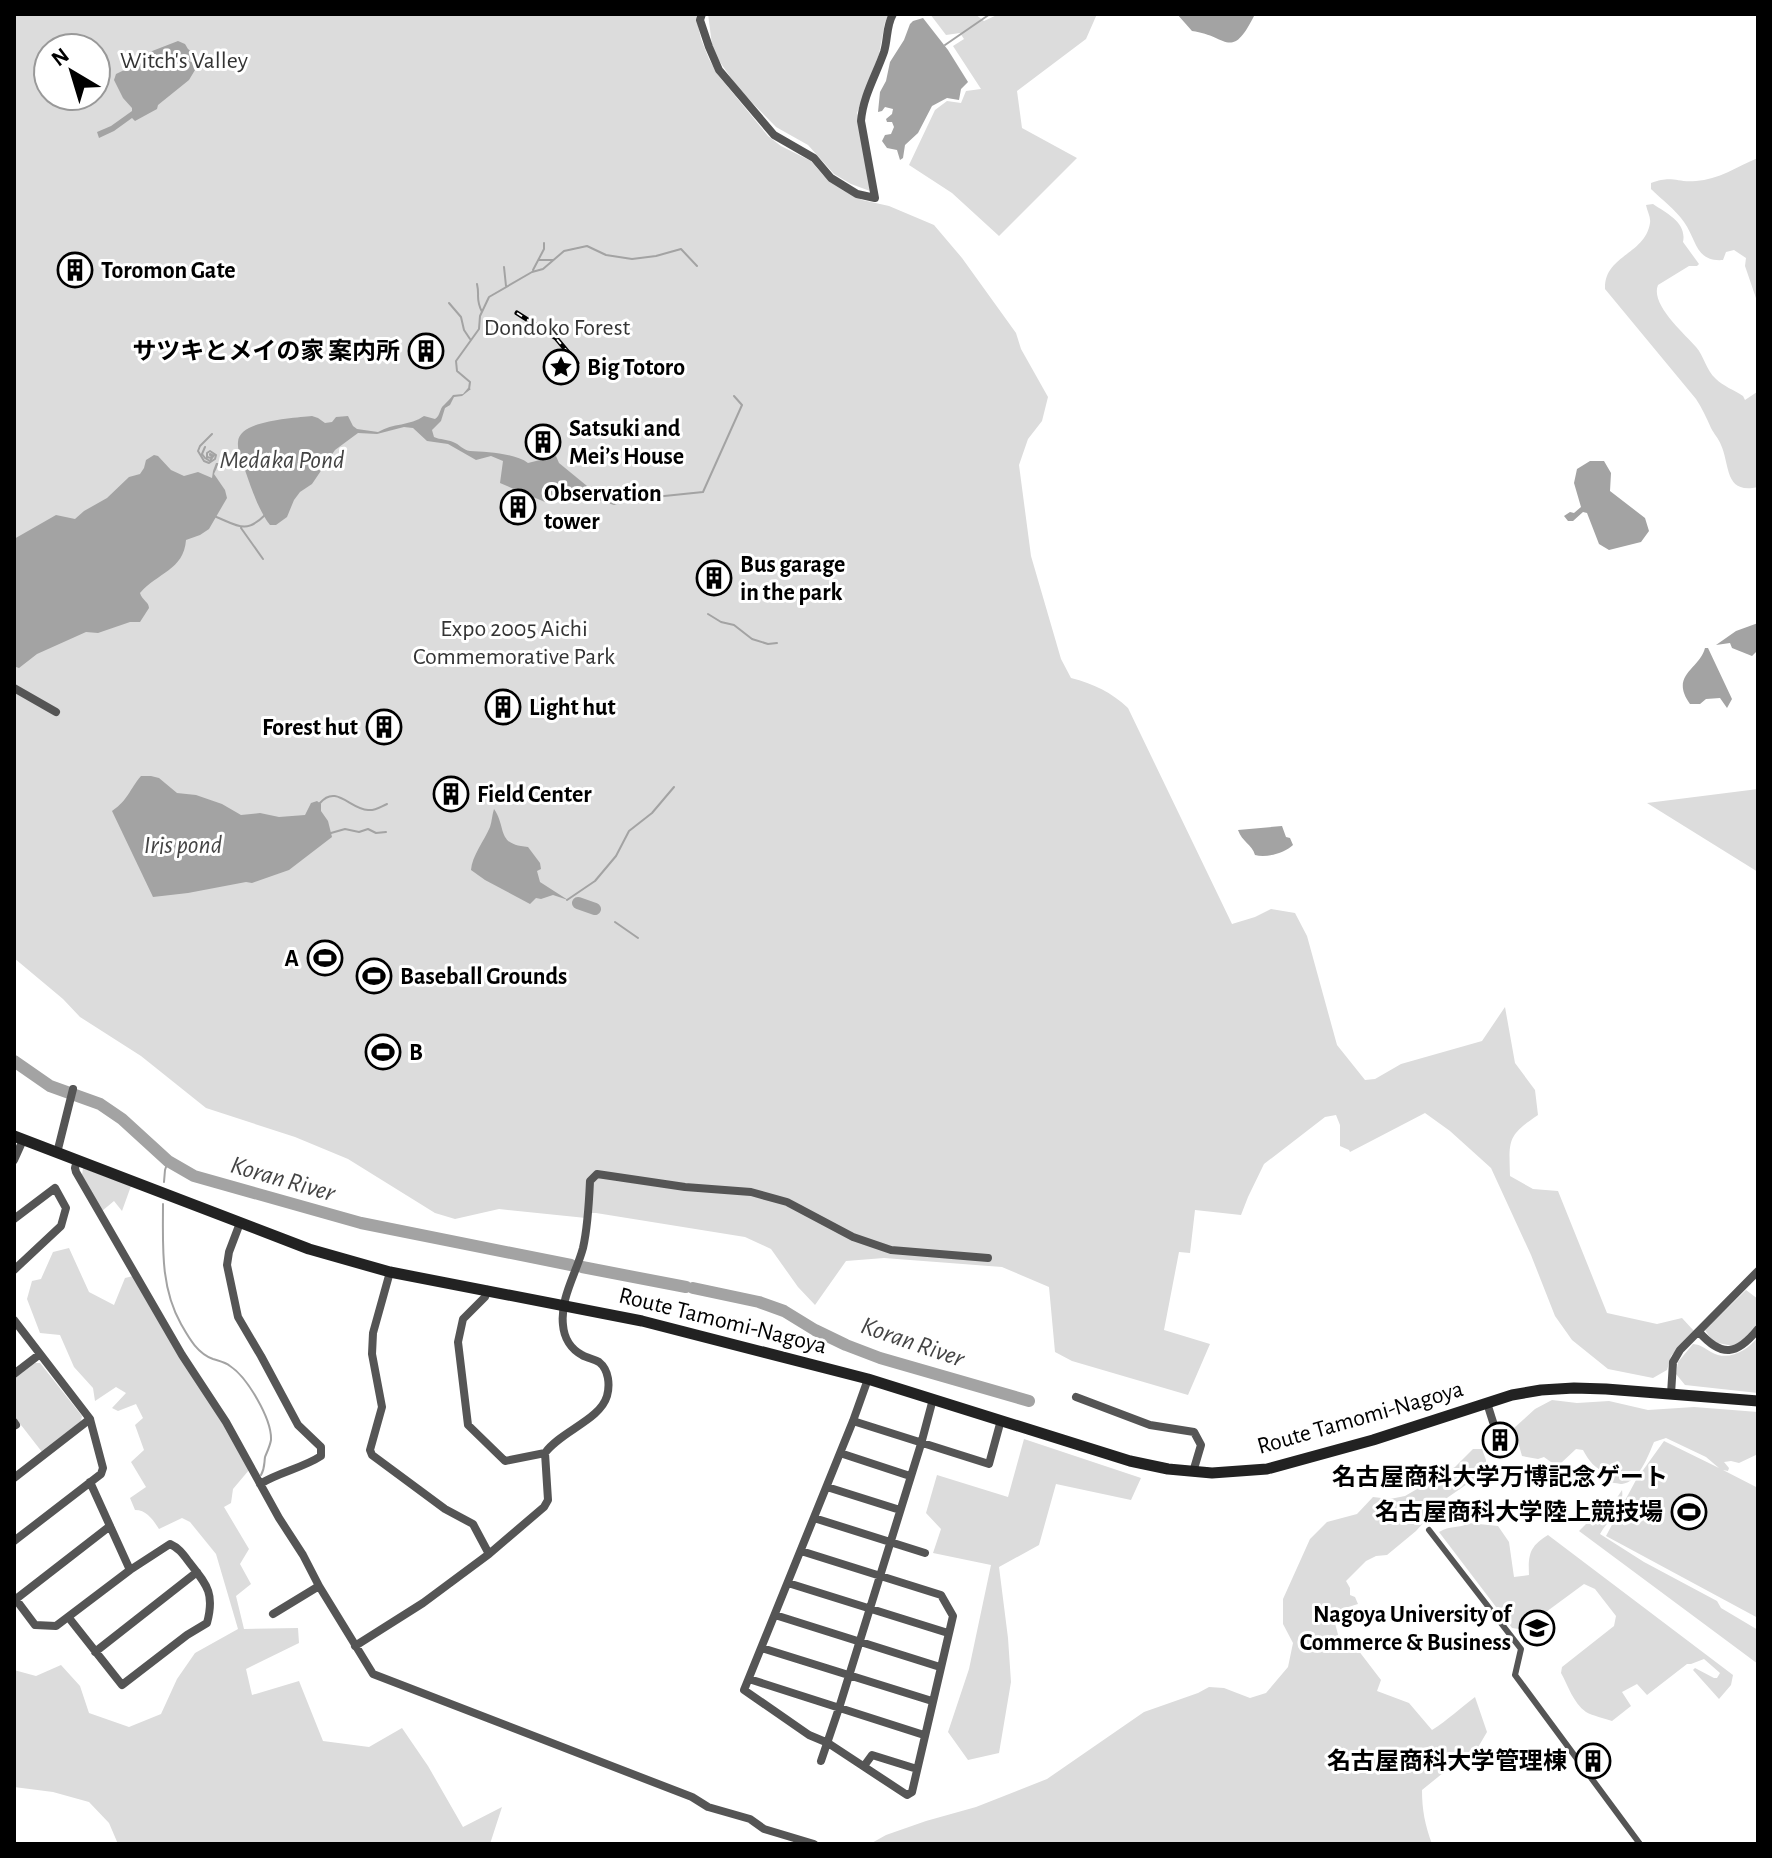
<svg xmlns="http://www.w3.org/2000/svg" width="1772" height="1858" font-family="'Alegreya Sans','Noto Sans JP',sans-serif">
<rect width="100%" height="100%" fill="#fff"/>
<path fill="#dcdcdc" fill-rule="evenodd" d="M14,14H699L697,21L701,39L709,59L718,75L768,136L781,146L811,161L823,175L862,200L889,206L934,225L962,258L1016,333L1021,349L1048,397L1042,421L1028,439L1019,465L1031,556L1061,659L1071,678C1094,684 1111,692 1128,708L1232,924L1255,917L1271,909L1295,913L1307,936L1337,1045L1365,1080L1375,1079L1401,1064L1482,1041L1505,1007L1515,1063L1535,1090L1538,1115C1507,1136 1509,1140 1510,1176L1533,1189L1558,1191L1607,1313L1657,1324L1682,1318L1694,1331L1671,1356L1667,1370L1653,1378L1608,1369L1572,1340L1555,1316L1531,1255L1491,1168L1450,1131L1425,1113L1350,1152L1349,1150L1340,1146V1125L1336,1115L1325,1117L1264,1164L1248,1197L1241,1215L1195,1210L1190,1253L1179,1252L1164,1330L1210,1344L1188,1395L1072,1361L1055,1352L1049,1287L1002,1267L884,1258L846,1261L815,1305L798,1287L771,1249L745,1237L596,1213H587L586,1218L499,1209L455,1219L435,1213L348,1159L295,1137L206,1108L141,1056L80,1017L63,999L14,958ZM48,48H96V96H48Z
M708,14H890L885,22L879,54L857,113L870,191L851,184L834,174L808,145L776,127L738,88L713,52Z
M930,14H975L984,21L999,14H1097L1086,39L1017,91L1022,128L1077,158L999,236L952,193L909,165L935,110L947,101L961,103L966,91L981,89L953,46L964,39L960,33L946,35Z
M1758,158V304L1745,266L1746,258L1734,250L1726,252L1723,260C1695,262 1697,240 1684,222C1675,209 1662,200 1651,189V183C1673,175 1676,183 1696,181C1718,180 1738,166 1758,158Z
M1653,204C1668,214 1687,223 1683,242L1699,264L1697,266H1689L1658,285C1650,304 1684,333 1696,347C1704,356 1706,370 1716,379C1723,386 1734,390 1743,396L1745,400L1757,392L1758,385V487C1724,495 1730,464 1721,445C1719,439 1714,434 1711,428C1706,417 1702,408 1696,399L1605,289C1604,255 1645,255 1650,223C1651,217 1647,211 1646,205Z
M1758,789V872L1647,803Z
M83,1168L131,1186L122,1211L114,1201L102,1211L82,1175Z
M69,1248L89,1292L114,1305L125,1278L133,1276L224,1423L249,1470L233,1489L231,1503L224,1507L249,1549L240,1564L251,1584L236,1596L244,1629L298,1628L299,1643L246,1669L252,1695L299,1681L323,1741L369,1747L402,1728L428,1766L463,1827L502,1807L490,1844H118L109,1823L89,1802L53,1792L14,1787V1670L36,1676L61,1665L80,1686L89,1713L129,1727L161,1714L177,1679L195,1653L238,1629L216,1554L190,1522L182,1518L159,1529C153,1520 147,1510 135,1510L130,1498L146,1487L131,1462L144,1450L135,1425L143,1418L136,1404L118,1411L112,1408L126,1393L116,1387L95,1401L93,1388L74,1367L60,1335L40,1333L27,1299L32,1281L41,1279L53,1252Z
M1746,1290L1758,1299V1323L1744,1339L1733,1346L1713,1342L1705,1330Z
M1758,1337V1393L1685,1385L1676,1374L1678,1362L1693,1344C1702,1345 1704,1348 1711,1352C1728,1362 1747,1351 1758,1337Z
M35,1363H40L82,1416L81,1421L42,1452L14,1416V1379Z
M1552,1400L1577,1403L1609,1401L1648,1410L1694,1407L1758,1412V1454L1739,1463L1731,1461L1724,1462L1729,1468L1728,1471L1723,1470L1758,1488V1618L1606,1536L1636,1480L1664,1441L1719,1468L1706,1457L1666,1438L1654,1442C1648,1456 1639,1482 1622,1484C1620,1484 1609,1482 1608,1482L1605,1478L1607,1473C1595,1469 1589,1461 1583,1450L1576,1449L1560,1464L1555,1465L1544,1457L1538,1459L1522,1456L1514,1428L1535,1409Z
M1024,1439L1141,1478L1131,1500L1056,1484L1039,1545L999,1567L1008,1638L1011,1682L999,1753L968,1760L948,1732L969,1669L991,1565L933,1553L941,1529L926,1513L937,1475L1008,1497Z
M1473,1449H1482L1486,1460V1471L1444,1500L1416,1531L1387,1555L1376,1556L1366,1561L1346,1581L1350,1588V1595L1355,1597L1358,1604L1332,1612L1340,1642L1347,1648L1355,1646L1381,1680L1377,1691L1409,1703L1432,1730C1448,1720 1460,1708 1475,1697L1487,1732L1477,1749L1459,1760L1422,1790C1422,1810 1425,1825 1432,1844H870L886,1835L926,1821L976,1807L1047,1779L1144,1712L1198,1693L1209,1687L1224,1688L1250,1698L1266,1693L1288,1667L1293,1643L1283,1624V1599L1310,1539L1327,1522L1357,1514L1373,1497L1390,1499L1405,1496L1455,1467Z
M1622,1490C1625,1509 1608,1519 1600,1534L1644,1562L1717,1601L1721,1608L1758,1630V1664L1579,1531L1588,1522H1597L1607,1513Z
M1469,1523L1498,1526L1509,1542L1514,1577L1529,1575C1528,1554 1530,1546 1548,1535L1733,1675L1731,1685L1719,1699L1693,1670L1695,1668L1714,1678H1717L1720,1673L1704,1659L1691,1664H1687L1647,1695L1637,1684L1622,1692L1631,1706L1612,1721C1604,1718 1593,1716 1586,1712C1573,1703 1568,1685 1561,1673L1562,1667L1614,1626L1616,1616L1595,1589L1584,1584L1527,1626L1519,1629L1512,1628L1439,1532C1451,1525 1458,1529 1469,1523Z"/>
<path fill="#a3a3a3" d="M1177,14H1255C1231,63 1227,35 1192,31Z
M923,18L948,50L968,82L961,89L959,100L947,98L932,106L918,133L905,145L903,158L900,160L897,150L887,148L882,141L885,135L891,134L894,127L892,122H887L886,119L892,114L893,109L885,107L882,111L878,112L880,92L886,81L890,62L904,40L910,24L913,21Z
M178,41L185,44L188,49L193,53L189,61L198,65L189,80L158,105L157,109L135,121L132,118L114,131L99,138L97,132L111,126L132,111V108L123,98L114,80L116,74L143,61L147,53Z
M468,388L471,389L462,396L454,397L450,405L445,408L441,421L432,430L434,437C441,440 446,439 453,442C459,444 463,450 470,451C486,452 515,453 528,463L556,456L559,463L598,495C605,497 611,492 617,495L619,499L617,504L614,505L595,499L582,491L555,496L545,502L500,483L503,461L491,456L476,460L448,444L427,441L413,428L404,427L377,434L358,433L335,450L312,484L300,492L294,500L287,517L276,525H270C259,511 252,490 246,473C243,464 237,452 238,442C239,420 295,418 312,416L318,418L325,423L332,422L336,417L348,416L353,426L357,429L378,432C393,423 410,426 424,416L435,419C441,415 439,409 444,405C448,401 450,399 453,395L463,394Z
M154,455L158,456L171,470L184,476L198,472L212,478L213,471L216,463H219L214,474L225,490L227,498L209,529L200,535L186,540C184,570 157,573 140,593C142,600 149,602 149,608L140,622H130L98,633L86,632L37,654L19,668L16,667L14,660V539L56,515L75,519L84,511L107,498L129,477L140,474L144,468L146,460Z
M1590,461H1604L1611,473L1610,491L1645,518L1649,531L1641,542L1609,550L1599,544L1587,513L1583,512L1573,521H1568L1564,516L1570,512L1574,513L1581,507L1574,483L1577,469Z
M1758,623V650L1752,656L1732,648L1730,643L1716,645L1736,631Z
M1705,648H1708L1732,699L1727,708L1720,698L1706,699L1700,704H1690C1669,675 1700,669 1705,648Z
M141,776H151L159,778L177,793L196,795L222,804L241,815L260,813L279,817L305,815L311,803L317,801L321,804V811L328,821L332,837L289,870L252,883L246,882L188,893L153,897L112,811C129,799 129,790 141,776Z
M494,809C507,828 496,845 528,847L540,863L541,869L537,871L540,882L568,900L553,895L541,899L536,898L530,904L485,880L471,870C472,856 484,841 490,827C492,821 492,815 494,809Z
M1282,826L1286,837L1290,838L1293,845C1285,853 1267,858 1255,855C1252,844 1242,842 1238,830Z"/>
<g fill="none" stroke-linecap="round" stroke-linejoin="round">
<path stroke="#a3a3a3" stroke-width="2" d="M945,45L990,14
M539,260H553
M504,267L506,286
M533,270L544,249V243
M477,284C480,297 475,298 482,312
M449,303L461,317L464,330L470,339
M469,389L470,382L457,371L456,361L479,329L480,316L489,297L532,272L543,269L564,251L587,246L606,255L632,259L656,256L681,249L697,266
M205,447L202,454L205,458L210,461L214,455
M210,455V454L212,455L211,458L207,457V453L210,451L216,455L215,459L209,463L204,461L198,451L200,446L212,434
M616,501L703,492L742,405L734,396
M214,516C237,525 245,535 265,515
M241,528L263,559
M708,614L721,622L734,625L752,639L768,644L777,643
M320,803C336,784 350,809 368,810C375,811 380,807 387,804
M331,833L345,829L359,832L368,829L376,833L386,832
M567,900L595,881L616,856L629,831L652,813L674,787
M615,922L638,938
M164,1182L165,1170L168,1161
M163,1204C163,1245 160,1287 181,1324C189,1338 197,1353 213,1359C219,1361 225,1362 230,1366C247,1377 272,1419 271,1440C270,1446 267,1452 265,1457C264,1464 265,1468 261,1475"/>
<path stroke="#a3a3a3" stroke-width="12" d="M578,903L595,909
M14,1061L50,1086L100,1104L122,1119L168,1161L194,1176L361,1223L571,1265
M582,1267L686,1287
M693,1288L759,1302L784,1311L815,1330L846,1345L880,1358L1029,1401"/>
<path stroke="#555" stroke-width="6" d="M1429,1530L1521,1649L1515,1675L1640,1844"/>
<path stroke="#555" stroke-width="8" d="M702,14L700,20L709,47L719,70L774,135L814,158L831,178L857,194L875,198L861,121C863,96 876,75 884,52C888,39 886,26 893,14
M14,688L56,712
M57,1153L73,1089
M14,1160L23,1140
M77,1160L75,1168L76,1172L182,1355L226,1422L279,1518L303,1555L319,1586L373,1674L692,1797L708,1807L750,1819L764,1829L814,1844
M14,1219L55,1188L66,1208L61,1226L14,1270
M240,1223L229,1252L227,1265L238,1317L261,1356L298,1425L321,1447V1456C303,1468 279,1472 260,1484
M390,1272L373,1333L372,1354L382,1407L370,1450L372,1455L445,1509L473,1524L489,1554
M488,1290L485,1297L463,1319L458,1342L468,1425L505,1461L545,1453C561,1431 600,1420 607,1396C610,1385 609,1370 599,1362C594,1359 587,1358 582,1355C571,1349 564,1338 563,1325C560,1298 576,1274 583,1248C588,1226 589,1203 590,1181L597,1174L685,1187L751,1192L787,1202L853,1237L891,1250L988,1258
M14,1320L90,1419L103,1468L101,1474L14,1541
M1699,1332C1722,1358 1737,1355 1758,1329
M14,1374L40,1354
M1671,1394L1673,1362L1680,1350L1758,1271
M1076,1397L1150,1425L1194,1432L1201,1445L1193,1472
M1487,1403L1493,1422
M853,1421L989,1464L1001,1420
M14,1422L16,1425L14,1426
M840,1453L910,1476
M14,1478L90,1419
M827,1487L900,1510
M814,1518L925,1553
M801,1551L941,1595L953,1616L912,1792L907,1795L828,1743L809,1735L744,1690L853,1421L868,1379
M788,1583L948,1633
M14,1597L35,1625L56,1626L130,1570L90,1482
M16,1599L110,1526
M273,1614L319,1586
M775,1615L940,1667
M69,1618L122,1685L187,1635L207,1623C215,1593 207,1585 189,1562C183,1554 179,1548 170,1544L130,1570
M355,1646L423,1603L489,1554L544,1507L548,1500L545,1453
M762,1648L932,1701
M95,1652L197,1572
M749,1679L924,1735
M821,1761L839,1708L921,1444L933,1399
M864,1766L872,1755L917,1769"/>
<path stroke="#222" stroke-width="11" d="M14,1136L309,1249L390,1272L642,1321L868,1379L1130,1461L1168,1469L1212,1473L1267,1469L1373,1440L1512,1395L1541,1390L1574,1388L1606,1389L1758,1401"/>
<g stroke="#000" stroke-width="5">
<path id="rail" d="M517,313L556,338L577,363"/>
</g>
<use href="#rail" stroke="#fff" stroke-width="2" stroke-dasharray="6" stroke-linecap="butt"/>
</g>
<defs>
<g id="building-ring" transform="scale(1.8)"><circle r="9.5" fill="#fff" stroke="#000" stroke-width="1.5"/><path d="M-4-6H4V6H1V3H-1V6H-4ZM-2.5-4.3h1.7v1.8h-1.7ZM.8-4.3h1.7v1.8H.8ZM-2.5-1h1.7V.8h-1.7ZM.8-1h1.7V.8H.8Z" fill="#000"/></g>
<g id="sight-ring" transform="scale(1.8)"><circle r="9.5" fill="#fff" stroke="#000" stroke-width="1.5"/><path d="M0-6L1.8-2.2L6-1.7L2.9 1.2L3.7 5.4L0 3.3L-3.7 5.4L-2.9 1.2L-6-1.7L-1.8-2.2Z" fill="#000"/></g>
<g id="stadium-ring" transform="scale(1.8)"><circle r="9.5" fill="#fff" stroke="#000" stroke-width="1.5"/><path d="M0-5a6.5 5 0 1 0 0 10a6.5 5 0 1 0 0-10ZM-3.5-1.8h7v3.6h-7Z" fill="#000"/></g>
<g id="university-ring" transform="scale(1.8)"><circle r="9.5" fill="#fff" stroke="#000" stroke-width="1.5"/><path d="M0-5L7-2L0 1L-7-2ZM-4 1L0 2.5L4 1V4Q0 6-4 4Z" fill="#000"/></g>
</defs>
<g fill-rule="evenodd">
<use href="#building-ring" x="75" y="270"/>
<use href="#building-ring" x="426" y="351"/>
<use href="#sight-ring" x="561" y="367"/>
<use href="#building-ring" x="543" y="442"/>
<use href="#building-ring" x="518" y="507"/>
<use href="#building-ring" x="714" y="578"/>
<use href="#building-ring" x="503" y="707"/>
<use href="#building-ring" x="384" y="727"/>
<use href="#building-ring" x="451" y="794"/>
<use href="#stadium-ring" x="325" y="958"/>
<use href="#stadium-ring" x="374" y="976"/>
<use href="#stadium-ring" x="383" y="1052"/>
<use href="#building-ring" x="1500" y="1440"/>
<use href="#stadium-ring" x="1689" y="1512"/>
<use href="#university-ring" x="1537" y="1628"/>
<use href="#building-ring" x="1593" y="1761"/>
</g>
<g text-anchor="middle" stroke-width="6" stroke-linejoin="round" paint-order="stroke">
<g font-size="24" fill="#333" stroke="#fff">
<text x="184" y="68">Witch's Valley</text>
<text x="557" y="335">Dondoko Forest</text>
<text x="514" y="636">Expo 2005 Aichi<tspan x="514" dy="28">Commemorative Park</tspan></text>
</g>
<g font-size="24" font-weight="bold" fill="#000" stroke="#fff" text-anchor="start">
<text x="101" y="278">Toromon Gate</text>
<text x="400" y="359" text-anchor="end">サツキとメイの家 案内所</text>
<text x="587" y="375">Big Totoro</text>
<text x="569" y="436">Satsuki and<tspan x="569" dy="28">Mei’s House</tspan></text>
<text x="544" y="501">Observation<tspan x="544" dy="28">tower</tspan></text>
<text x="740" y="572">Bus garage<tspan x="740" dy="28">in the park</tspan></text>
<text x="529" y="715">Light hut</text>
<text x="358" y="735" text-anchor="end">Forest hut</text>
<text x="477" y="802">Field Center</text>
<text x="299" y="966" text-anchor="end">A</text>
<text x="400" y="984">Baseball Grounds</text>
<text x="409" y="1060">B</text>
<text x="1500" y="1485" text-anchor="middle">名古屋商科大学万博記念ゲート</text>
<text x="1663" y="1520" text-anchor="end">名古屋商科大学陸上競技場</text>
<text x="1511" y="1622" text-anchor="end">Nagoya University of<tspan x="1511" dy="28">Commerce &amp; Business</tspan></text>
<text x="1567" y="1769" text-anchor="end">名古屋商科大学管理棟</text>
</g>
<g font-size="24" fill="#000" stroke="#fff">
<text transform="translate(723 1320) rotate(14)" y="8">Route Tamomi-Nagoya</text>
<text transform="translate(1360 1417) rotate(-16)" y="8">Route Tamomi-Nagoya</text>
</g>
<g font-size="26" font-style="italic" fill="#444" stroke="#fff">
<text x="282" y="468">Medaka Pond</text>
<text x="183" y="853">Iris pond</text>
<text transform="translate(283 1178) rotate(16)" y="9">Koran River</text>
<text transform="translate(913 1341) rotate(19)" y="9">Koran River</text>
</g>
</g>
<rect width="1772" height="1858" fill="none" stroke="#000000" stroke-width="32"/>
<g transform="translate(72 72) rotate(322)"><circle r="38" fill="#ffffff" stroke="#999999" stroke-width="2"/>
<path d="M0-6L14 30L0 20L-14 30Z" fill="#000000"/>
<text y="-12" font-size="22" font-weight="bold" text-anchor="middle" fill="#000000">N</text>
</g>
</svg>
